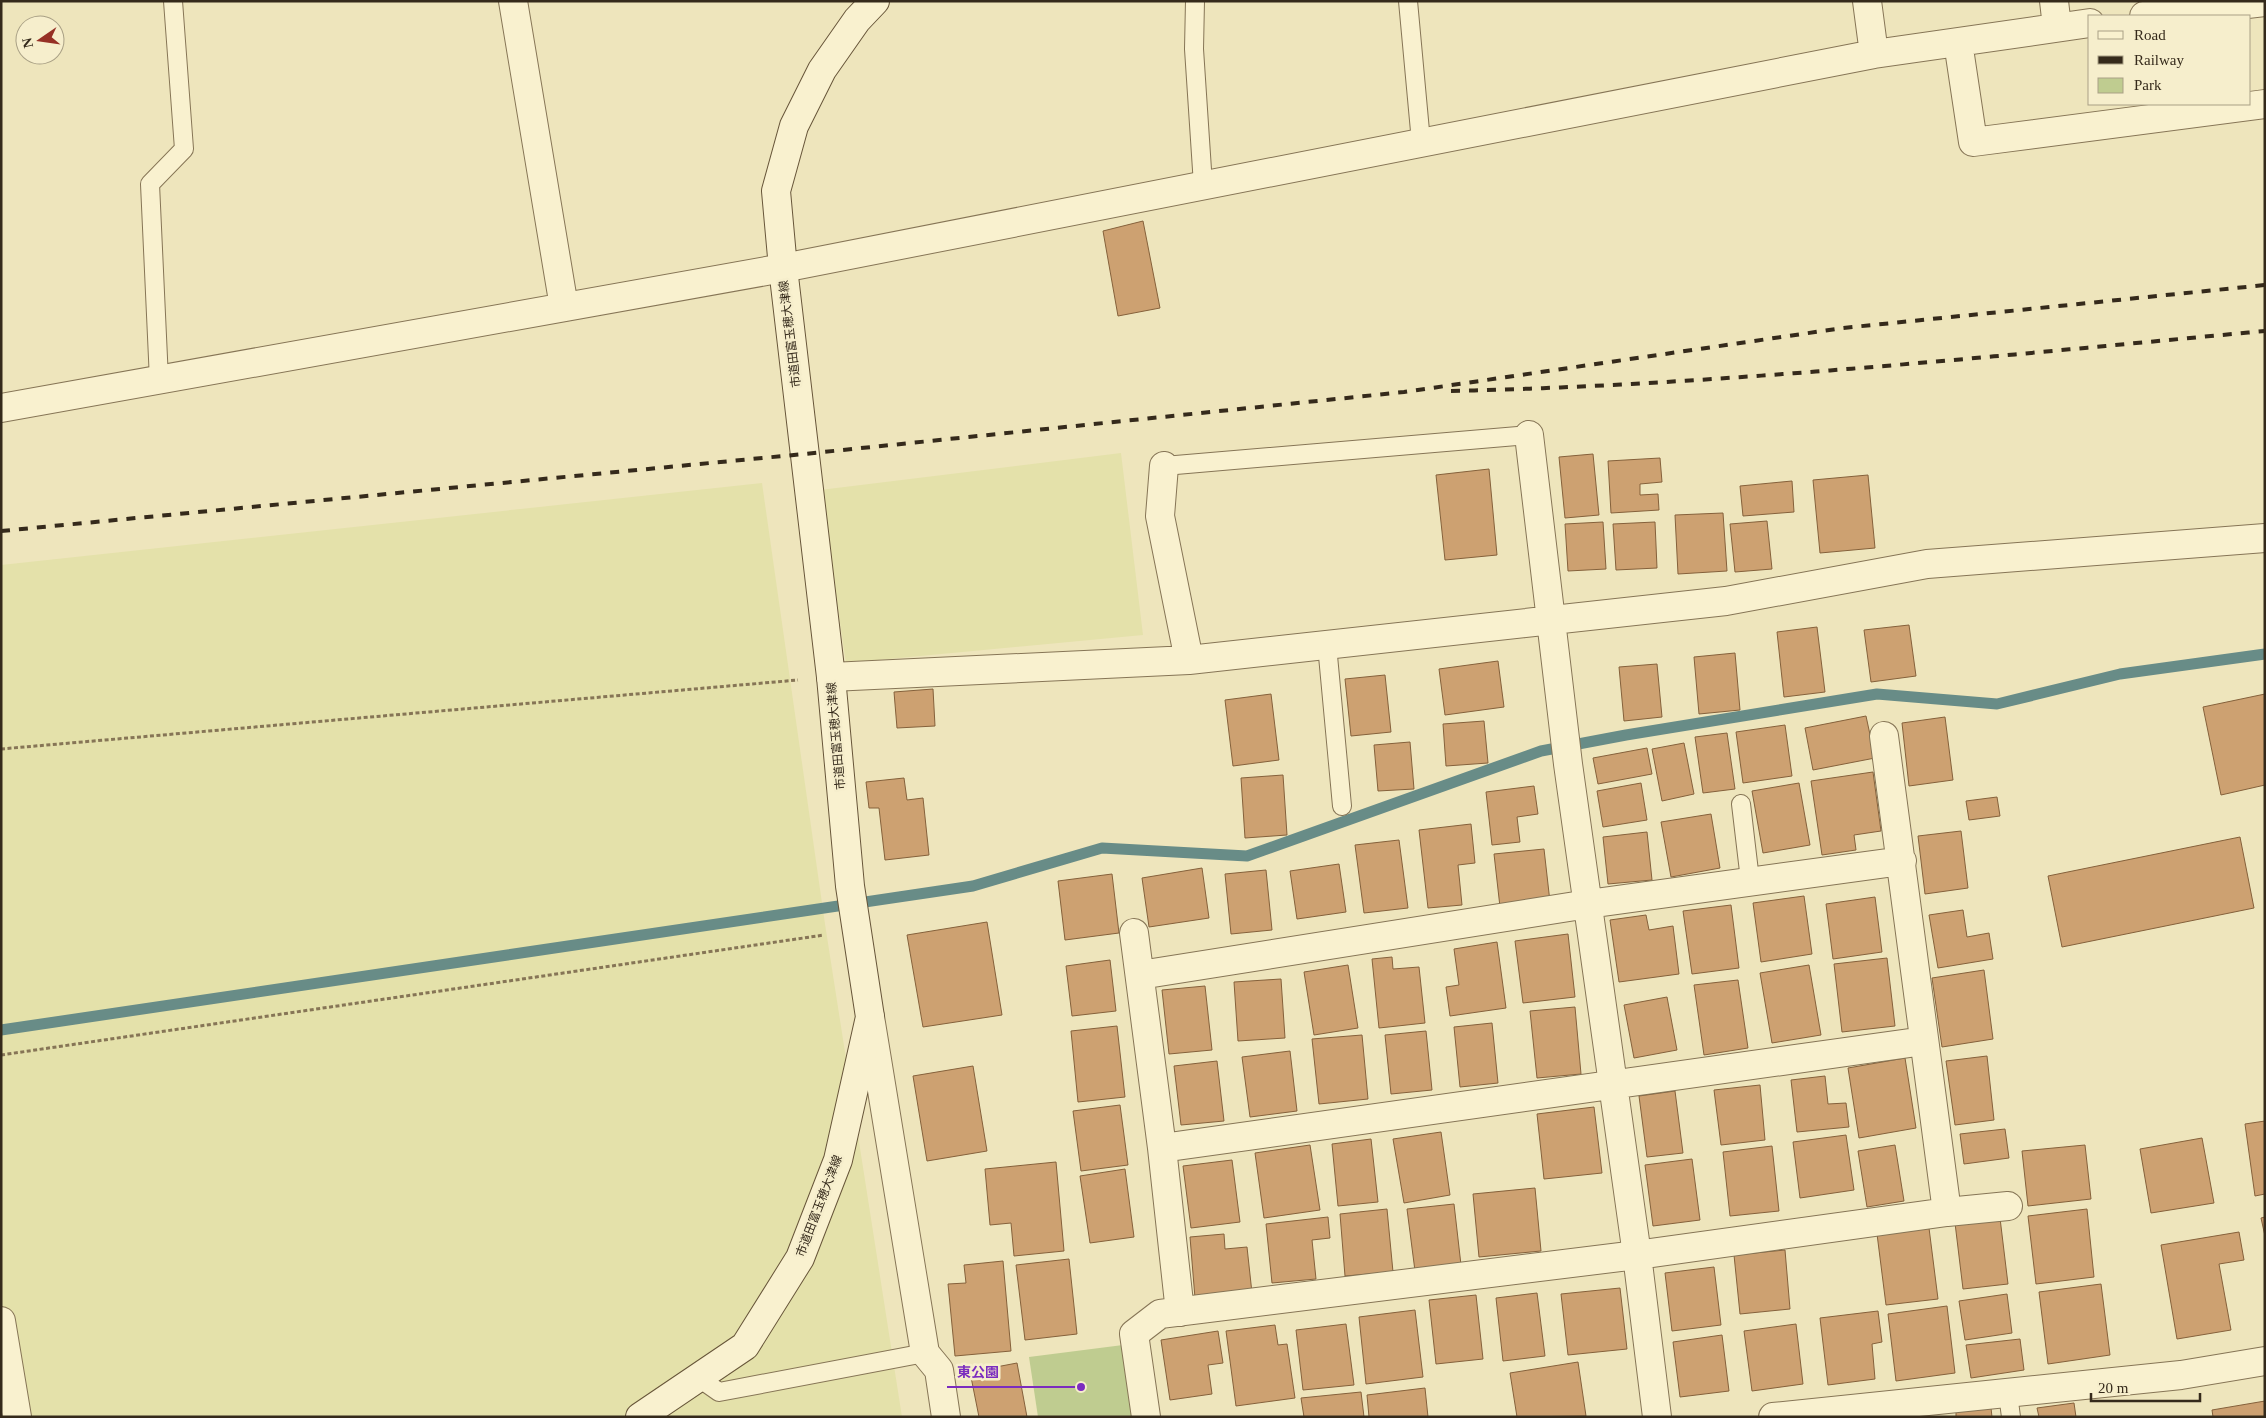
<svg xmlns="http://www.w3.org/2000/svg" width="2266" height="1418" font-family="'Times New Roman','Noto Sans JP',serif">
<rect width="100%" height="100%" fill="#eee5bc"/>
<path fill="#e4e1aa" d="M1121,453L1143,635L846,663L820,490Z
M762,483L825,924L902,1417H1V565Z"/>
<path fill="#bfcc90" d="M1123,1345L1133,1417H1038L1029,1357Z"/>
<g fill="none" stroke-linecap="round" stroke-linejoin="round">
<path stroke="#688c87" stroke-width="11" d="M1,1030L973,886L1102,848L1247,856L1541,751L1626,735L1877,694L1997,704L2120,674L2265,654"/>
</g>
<path fill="#cda171" stroke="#85613b" d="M1143,221L1160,308L1118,316L1103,231Z
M1593,454L1599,515L1565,518L1559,457Z
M1660,458L1662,482L1640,484V495L1658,494L1659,510L1611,513L1608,461Z
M1489,469L1497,555L1445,560L1436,475Z
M1868,475L1875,548L1820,553L1813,480Z
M1792,481L1794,512L1743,516L1740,486Z
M1723,513L1727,571L1678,574L1675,515Z
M1767,521L1772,569L1735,572L1730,524Z
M1603,522L1606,569L1568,571L1565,524Z
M1655,522L1657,568L1616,570L1613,524Z
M1909,625L1916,676L1871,682L1864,630Z
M1817,627L1825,692L1784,697L1777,632Z
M1735,653L1740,710L1699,714L1694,657Z
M1498,661L1504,707L1445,715L1439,669Z
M1657,664L1662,717L1624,721L1619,667Z
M1385,675L1391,732L1351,736L1345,679Z
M933,689L935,726L897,728L894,692Z
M1271,694L1279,760L1233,766L1225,700Z
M2265,694V785L2221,795L2203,707Z
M1866,716L1875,758L1813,770L1805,728Z
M1945,717L1953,780L1909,786L1902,723Z
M1484,721L1488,763L1446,766L1443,724Z
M1785,725L1792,776L1743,783L1736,732Z
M1727,733L1735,789L1703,793L1695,737Z
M1410,742L1414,789L1378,791L1374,745Z
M1684,743L1694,794L1662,801L1652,749Z
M1647,748L1652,774L1598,784L1593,758Z
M1873,772L1881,831L1854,835L1856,850L1822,855L1811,781Z
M1283,775L1287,835L1245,838L1241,778Z
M904,778L907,800L923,798L929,855L885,860L879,808H869L866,782Z
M1641,783L1647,820L1603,827L1597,791Z
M1799,783L1810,845L1763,853L1752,791Z
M1534,786L1538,814L1517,817L1520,842L1492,845L1486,792Z
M1997,797L2000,816L1969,820L1966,801Z
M1711,814L1720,868L1671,877L1661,822Z
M1471,824L1475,863L1458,865L1462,905L1428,908L1419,830Z
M1961,831L1968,888L1925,894L1918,836Z
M1647,832L1652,880L1608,884L1603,837Z
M2240,837L2254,908L2062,947L2048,876Z
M1399,840L1408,908L1364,913L1355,845Z
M1544,849L1550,902L1500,907L1494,854Z
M1339,864L1346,912L1297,919L1290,871Z
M1202,868L1209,918L1149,927L1142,878Z
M1266,870L1272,930L1231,934L1225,874Z
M1112,874L1119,933L1065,940L1058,881Z
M1804,896L1812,954L1761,962L1753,903Z
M1875,897L1882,952L1833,959L1826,904Z
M1731,905L1739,968L1692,974L1683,911Z
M1963,910L1967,937L1989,933L1993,959L1938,968L1929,915Z
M1646,915L1649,930L1673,926L1679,974L1619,982L1610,920Z
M987,922L1002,1015L923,1027L907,935Z
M1568,934L1575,997L1523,1003L1515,941Z
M1497,942L1506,1008L1450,1016L1446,987L1459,985L1454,949Z
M1392,957L1393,969L1419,967L1425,1023L1379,1028L1372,959Z
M1887,958L1895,1026L1842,1032L1834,964Z
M1110,960L1116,1011L1072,1016L1066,966Z
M1348,965L1358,1028L1314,1035L1304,972Z
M1809,965L1821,1035L1772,1043L1760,973Z
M1984,970L1993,1039L1942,1047L1932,978Z
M1281,979L1285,1038L1238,1041L1234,982Z
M1738,980L1748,1048L1704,1055L1694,985Z
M1205,986L1212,1050L1169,1054L1162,990Z
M1667,997L1677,1050L1634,1058L1624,1005Z
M1575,1007L1581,1074L1537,1078L1530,1011Z
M1492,1023L1498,1083L1460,1087L1454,1027Z
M1117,1026L1125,1097L1078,1102L1071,1031Z
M1426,1031L1432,1090L1391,1094L1385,1035Z
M1362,1035L1368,1099L1319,1104L1312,1039Z
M1290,1051L1297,1111L1250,1117L1242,1057Z
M1987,1056L1994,1120L1955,1125L1946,1061Z
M1905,1058L1916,1128L1859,1138L1848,1068Z
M1217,1061L1224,1121L1181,1125L1174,1066Z
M973,1066L987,1151L927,1161L913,1076Z
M1825,1076L1828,1104L1846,1103L1849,1127L1797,1132L1791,1080Z
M1760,1085L1765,1140L1721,1145L1714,1090Z
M1675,1091L1683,1153L1647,1157L1639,1096Z
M1120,1105L1128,1165L1081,1171L1073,1111Z
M1594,1107L1602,1173L1544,1179L1537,1114Z
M2265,1121V1194L2255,1196L2245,1124Z
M2005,1129L2009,1158L1964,1164L1960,1134Z
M1441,1132L1450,1195L1404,1203L1393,1139Z
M1846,1135L1854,1190L1800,1198L1793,1142Z
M2202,1138L2214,1203L2151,1213L2140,1149Z
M1371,1139L1378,1202L1338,1206L1332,1144Z
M1310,1145L1320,1210L1264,1218L1255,1153Z
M1895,1145L1904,1201L1867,1207L1858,1151Z
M2085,1145L2091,1199L2028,1206L2022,1151Z
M1772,1146L1779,1211L1730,1216L1723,1152Z
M1692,1159L1700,1220L1653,1226L1645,1165Z
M1232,1160L1240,1222L1191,1228L1183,1166Z
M1056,1162L1064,1251L1014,1256L1011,1223L990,1225L985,1169Z
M1125,1169L1134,1237L1090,1243L1080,1176Z
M1535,1188L1541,1251L1479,1257L1473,1194Z
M1454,1204L1461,1265L1415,1271L1407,1209Z
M1387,1209L1393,1272L1345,1276L1340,1214Z
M2087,1209L2094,1277L2036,1284L2028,1216Z
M1328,1217L1330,1238L1312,1240L1316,1279L1272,1283L1266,1224Z
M2265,1217V1236L2261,1218Z
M2000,1218L2008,1284L1963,1289L1955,1223Z
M1929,1228L1938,1299L1886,1305L1877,1234Z
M2239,1232L2244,1260L2219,1264L2231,1330L2177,1339L2161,1245Z
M1224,1234L1225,1249L1247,1247L1252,1293L1195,1298L1190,1237Z
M1785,1250L1790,1309L1740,1314L1734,1255Z
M1069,1259L1077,1334L1025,1340L1016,1265Z
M1003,1261L1011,1351L955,1356L948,1284L966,1283L964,1265Z
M1714,1267L1721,1325L1672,1331L1665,1273Z
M2101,1284L2110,1355L2048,1364L2039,1292Z
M1620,1288L1627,1349L1568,1355L1561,1294Z
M1537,1293L1545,1356L1503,1361L1496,1298Z
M2007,1294L2012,1333L1965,1340L1959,1301Z
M1476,1295L1483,1359L1436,1364L1429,1300Z
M1947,1306L1955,1373L1896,1381L1888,1314Z
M1415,1310L1423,1377L1366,1384L1359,1317Z
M1878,1311L1882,1342L1872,1344L1875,1379L1828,1385L1820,1318Z
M1346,1324L1354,1385L1303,1390L1296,1330Z
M1796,1324L1803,1384L1752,1391L1744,1331Z
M1275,1325L1278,1345L1287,1344L1295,1398L1236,1406L1226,1331Z
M1218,1331L1223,1363L1208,1365L1212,1394L1170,1400L1161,1340Z
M1722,1335L1729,1391L1680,1397L1673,1342Z
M2020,1339L2024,1370L1971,1378L1966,1345Z
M1578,1362L1586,1416L1517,1417L1510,1373Z
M1017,1363L1027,1417H979L970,1372Z
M1425,1388L1428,1417H1369L1367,1395Z
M1361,1392L1364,1417H1304L1301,1398Z
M2265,1401V1417H2213L2212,1410Z
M2074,1403L2076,1417H2039L2037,1408Z
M1991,1408L1992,1417H1956V1412Z"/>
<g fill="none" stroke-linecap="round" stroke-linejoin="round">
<g stroke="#867556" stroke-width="20">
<path id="lane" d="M1195,1L1194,49L1203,185
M1408,1L1421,142
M159,380L150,184L184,149L173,1
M1164,466L1529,435
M1327,645L1342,806
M1741,804L1750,880
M699,1378L719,1392L925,1353
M2008,1394L2011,1417"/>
</g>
<g stroke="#867556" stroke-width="30">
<path id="street" d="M513,1L564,307
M1867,1L1874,54
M2054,1L2057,27
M2144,16L2265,2
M1958,42L1973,142L2265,104
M1,408L783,268L1874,54L2090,23
M1529,435L1568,764L1637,1255L1657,1417
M1164,466L1160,516L1189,660
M831,677L1189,660L1726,601L1927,564L2265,538
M1884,736L1947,1212
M1134,933L1162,1148L1180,1312
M1140,975L1588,904L1902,861
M870,1017L925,1353L939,1370L946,1417
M1162,1148L1924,1041
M1,1321L17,1417
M1146,1417L1134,1334L1160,1314L1637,1255L1947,1212L2008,1206
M1773,1417L2181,1375L2265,1361"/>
</g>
<g stroke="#675539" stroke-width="30">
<path id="secondary" d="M640,1417L745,1346L800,1258L838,1160L870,1017L850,886L831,677L783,268L776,191L794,126L822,70L857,20L875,1"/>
</g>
<path stroke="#867556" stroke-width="3" stroke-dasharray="4 2.5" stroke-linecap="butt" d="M1,749L798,680
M1,1055L824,935"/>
<use href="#lane" stroke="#f9f1cf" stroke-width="18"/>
<use href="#street" stroke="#f9f1cf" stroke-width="28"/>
<use href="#secondary" stroke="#f9f1cf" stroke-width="28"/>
<path stroke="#352a1b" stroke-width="4" stroke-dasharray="9 9" stroke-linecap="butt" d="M1451,391C1723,385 1994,356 2265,331
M1,531L804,454L1404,392L1843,328L2265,285"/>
</g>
<g text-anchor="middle" stroke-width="5" stroke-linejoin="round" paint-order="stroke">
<g font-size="12" fill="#352a1b" stroke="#f6eecc">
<text transform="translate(790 334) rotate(-97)" y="4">市道田富玉穂大津線</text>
<text transform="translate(836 736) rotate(-95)" y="4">市道田富玉穂大津線</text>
<text transform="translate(819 1206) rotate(-69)" y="4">市道田富玉穂大津線</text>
</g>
</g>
<path fill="none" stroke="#7b2cbf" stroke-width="2" d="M1081 1387L1009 1387H947"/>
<circle fill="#7b2cbf" stroke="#f6eecc" stroke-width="2" cx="1081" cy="1387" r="5"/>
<g font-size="14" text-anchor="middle" font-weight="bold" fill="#7b2cbf" stroke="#f6eecc" stroke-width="5" stroke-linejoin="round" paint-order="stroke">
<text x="978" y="1377">東公園</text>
</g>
<rect width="2266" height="1418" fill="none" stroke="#352a1b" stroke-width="5"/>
<rect x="2088" y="15" width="162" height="90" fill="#f6eecc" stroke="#a9a085"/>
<rect x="2098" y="31" width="25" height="8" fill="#f9f1cf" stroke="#a9a085"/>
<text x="2134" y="40" font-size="15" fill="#352a1b">Road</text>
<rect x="2098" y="56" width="25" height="8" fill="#352a1b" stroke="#a9a085"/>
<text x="2134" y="65" font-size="15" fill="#352a1b">Railway</text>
<rect x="2098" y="78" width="25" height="15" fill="#bfcc90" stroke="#a9a085"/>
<text x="2134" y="90" font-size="15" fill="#352a1b">Park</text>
<g transform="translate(40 40) rotate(257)"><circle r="24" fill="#f6eecc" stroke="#a9a085"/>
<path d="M0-4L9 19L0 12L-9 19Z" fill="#963025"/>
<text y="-8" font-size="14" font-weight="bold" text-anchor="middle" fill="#352a1b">N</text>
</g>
<path d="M2091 1393v8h109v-8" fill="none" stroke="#352a1b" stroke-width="2.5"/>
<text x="2098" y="1393" font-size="15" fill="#352a1b" stroke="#f6eecc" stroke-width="4" paint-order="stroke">20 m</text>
</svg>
